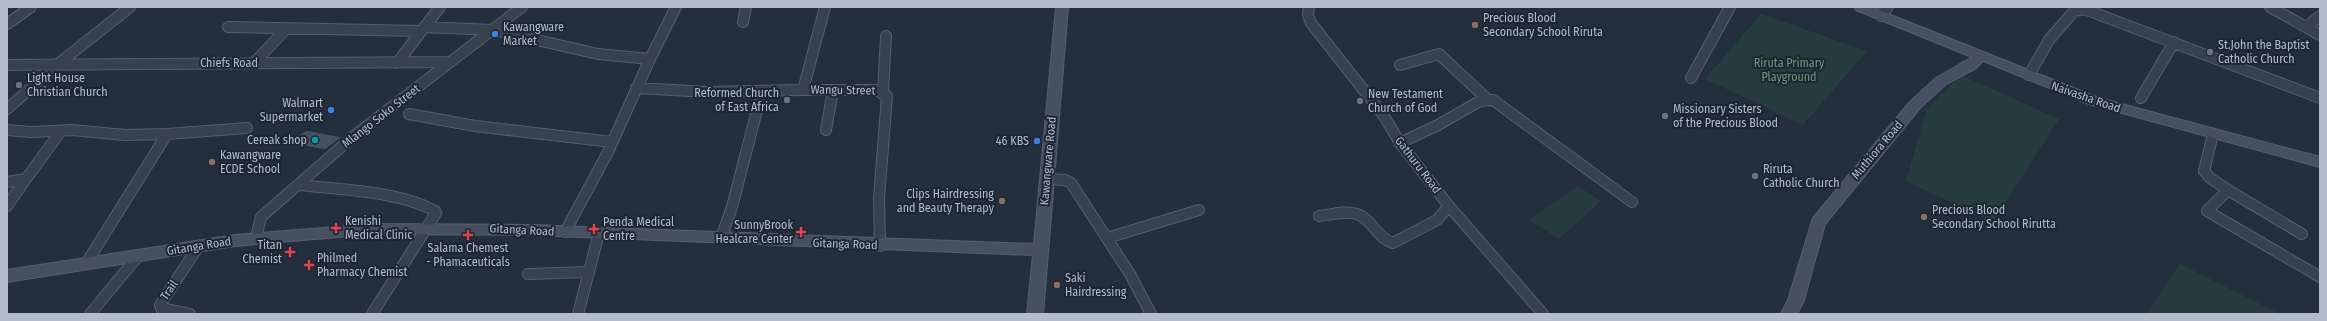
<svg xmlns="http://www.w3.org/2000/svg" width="2327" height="321" font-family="'Fira Sans Condensed',sans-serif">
<rect width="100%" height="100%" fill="#242f3e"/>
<path fill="#263c3f" d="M1761,14L1867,51L1803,125L1705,79Z
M1961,75L2059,119L1993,222L1906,181L1927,108Z
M1578,186L1601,201L1559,239L1529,220Z
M2180,264L2280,314H2146Z"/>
<path fill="#455162" stroke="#1f2835" d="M306,130L342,137L325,150L288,143Z"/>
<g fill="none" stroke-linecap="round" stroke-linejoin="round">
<g stroke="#565f6c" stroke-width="12">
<path id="street" d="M825,7L803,90H876L887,96L879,198L880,246
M1309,7L1308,15L1311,23L1384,116L1400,143L1449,206L1543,314
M2270,7L2320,35
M1881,16L1888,7
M743,22L746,7
M7,24L31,7
M228,27L420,31
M424,27L493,30L598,54L650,59L608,152L565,232
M2306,27L2320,16
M650,59L676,7
M254,63L286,29
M397,63L440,7
M7,65L450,62
M1400,65L1439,54L1487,99
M2029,75L2049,40L2074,11L2084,9L2320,98
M1691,78L1730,7
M636,88L708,92L803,90
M883,92L886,36
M2141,98L2174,42
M7,109L58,64L130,7
M409,114L475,126L612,142
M7,130L31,132L72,130L125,135L167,134L87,262
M826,130L833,90
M167,134L247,128
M2213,134L2204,171L2210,178L2228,190L2207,211L2320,277
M1400,143L1438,125L1480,101L1493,100L1632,202
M26,179L61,131
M1047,179L1065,180L1071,183L1130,274L1151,314
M7,182L26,179L7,206
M300,185C341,190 399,191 435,211L436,213L372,314
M2228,190L2302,234
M1319,216C1331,215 1345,210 1357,214C1372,219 1377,238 1393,243L1437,220L1449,206
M256,238L261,217L355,135L522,7
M721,238L732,207L762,91
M1107,238L1199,210
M528,274L588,272
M90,314L139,255
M190,314L161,308L160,305L198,247
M578,314L599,233"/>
</g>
<g stroke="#565f6c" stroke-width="2">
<path id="secondary" d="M1056,7H1068L1043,314H1027L1033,255L530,235L373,234L235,246L7,282V270L235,235L373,224L530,225L1034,244Z
M1854,7H1871L2099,98L2320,157V167L2089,104L1983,61L1976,68L1946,84L1920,108L1825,224L1804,300L1797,314H1781L1788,300L1813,218L1910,102L1936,78L1972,57L1856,10Z"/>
</g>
<use href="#street" stroke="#38414e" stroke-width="10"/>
<use href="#secondary" fill="#465061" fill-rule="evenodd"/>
</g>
<g fill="#8d6e63" stroke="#1d2633" stroke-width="1.5">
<circle cx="1475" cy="25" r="4"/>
<circle cx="212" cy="162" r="4"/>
<circle cx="1002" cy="201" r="4"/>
<circle cx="1924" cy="217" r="4"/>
<circle cx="1057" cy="285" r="4"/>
</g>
<g fill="#3f7fe0" stroke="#1d2633" stroke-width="1.5">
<circle cx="495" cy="34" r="4"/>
<circle cx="331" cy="110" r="4"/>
<circle cx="1037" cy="141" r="4"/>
</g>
<g fill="#6b7280" stroke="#1d2633" stroke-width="1.5">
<circle cx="2210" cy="52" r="4"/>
<circle cx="19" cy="85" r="4"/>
<circle cx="787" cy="100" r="4"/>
<circle cx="1360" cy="101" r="4"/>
<circle cx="1665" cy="116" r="4"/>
<circle cx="1755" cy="176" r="4"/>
</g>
<circle fill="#0f9aa8" stroke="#1d2633" stroke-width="1.5" cx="315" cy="140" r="4"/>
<g fill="#e0444e" stroke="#1d2633" stroke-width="1.5">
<path d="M334 222h4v4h4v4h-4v4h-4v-4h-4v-4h4z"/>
<path d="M592 223h4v4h4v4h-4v4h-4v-4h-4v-4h4z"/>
<path d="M799 226h4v4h4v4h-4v4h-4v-4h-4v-4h4z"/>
<path d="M466 229h4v4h4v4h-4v4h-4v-4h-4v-4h4z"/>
<path d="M288 246h4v4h4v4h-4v4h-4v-4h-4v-4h4z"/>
<path d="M307 259h4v4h4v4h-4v4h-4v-4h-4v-4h4z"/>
</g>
<g text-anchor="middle" stroke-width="4" stroke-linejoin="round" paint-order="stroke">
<g font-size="12" fill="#b4bcc9" stroke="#1d2633" text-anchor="start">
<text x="1483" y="22">Precious Blood<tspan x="1483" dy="14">Secondary School Riruta</tspan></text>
<text x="503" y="31">Kawangware<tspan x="503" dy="14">Market</tspan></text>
<text x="2218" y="49">St.John the Baptist<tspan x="2218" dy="14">Catholic Church</tspan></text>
<text x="27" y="82">Light House<tspan x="27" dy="14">Christian Church</tspan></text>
<text x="779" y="97" text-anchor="end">Reformed Church<tspan x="779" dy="14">of East Africa</tspan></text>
<text x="1368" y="98">New Testament<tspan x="1368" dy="14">Church of God</tspan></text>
<text x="323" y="107" text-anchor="end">Walmart<tspan x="323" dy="14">Supermarket</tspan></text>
<text x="1673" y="113">Missionary Sisters<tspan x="1673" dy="14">of the Precious Blood</tspan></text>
<text x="307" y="144" text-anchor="end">Cereak shop</text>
<text x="1029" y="145" text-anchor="end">46 KBS</text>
<text x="220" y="159">Kawangware<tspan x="220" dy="14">ECDE School</tspan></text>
<text x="1763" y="173">Riruta<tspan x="1763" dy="14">Catholic Church</tspan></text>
<text x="994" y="198" text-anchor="end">Clips Hairdressing<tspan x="994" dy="14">and Beauty Therapy</tspan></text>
<text x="1932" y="214">Precious Blood<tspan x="1932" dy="14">Secondary School Rirutta</tspan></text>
<text x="345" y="225">Kenishi<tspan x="345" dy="14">Medical Clinic</tspan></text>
<text x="603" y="226">Penda Medical<tspan x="603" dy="14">Centre</tspan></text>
<text x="793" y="229" text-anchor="end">SunnyBrook<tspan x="793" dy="14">Healcare Center</tspan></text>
<text x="282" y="249" text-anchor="end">Titan<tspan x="282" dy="14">Chemist</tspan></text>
<text x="468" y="252" text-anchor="middle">Salama Chemest<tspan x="468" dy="14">- Phamaceuticals</tspan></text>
<text x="317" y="262">Philmed<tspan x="317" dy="14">Pharmacy Chemist</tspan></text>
<text x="1065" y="282">Saki<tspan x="1065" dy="14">Hairdressing</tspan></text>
</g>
<g font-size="12" fill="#b4bcc9" stroke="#1d2633">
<text x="229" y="67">Chiefs Road</text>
<text transform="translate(843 90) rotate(1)" y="4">Wangu Street</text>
<text transform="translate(2086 97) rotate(19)" y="4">Naivasha Road</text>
<text transform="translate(381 116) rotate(-38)" y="4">Mlango Soko Street</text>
<text transform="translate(1877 150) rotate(-50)" y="4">Muthiora Road</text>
<text transform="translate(1048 161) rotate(-85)" y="4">Kawangware Road</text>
<text transform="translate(1418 165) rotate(53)" y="4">Gathuru Road</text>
<text transform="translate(522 230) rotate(3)" y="4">Gitanga Road</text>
<text transform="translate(845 244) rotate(2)" y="4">Gitanga Road</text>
<text transform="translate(199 246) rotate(-9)" y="4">Gitanga Road</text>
<text transform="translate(169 290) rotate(-56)" y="4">Trail</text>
</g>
<g font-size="12" fill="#6b9a76" stroke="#1d2633">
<text x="1789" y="67">Riruta Primary<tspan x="1789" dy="14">Playground</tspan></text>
</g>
</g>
<rect width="2327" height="321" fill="none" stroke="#b4bcc9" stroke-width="16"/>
</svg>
